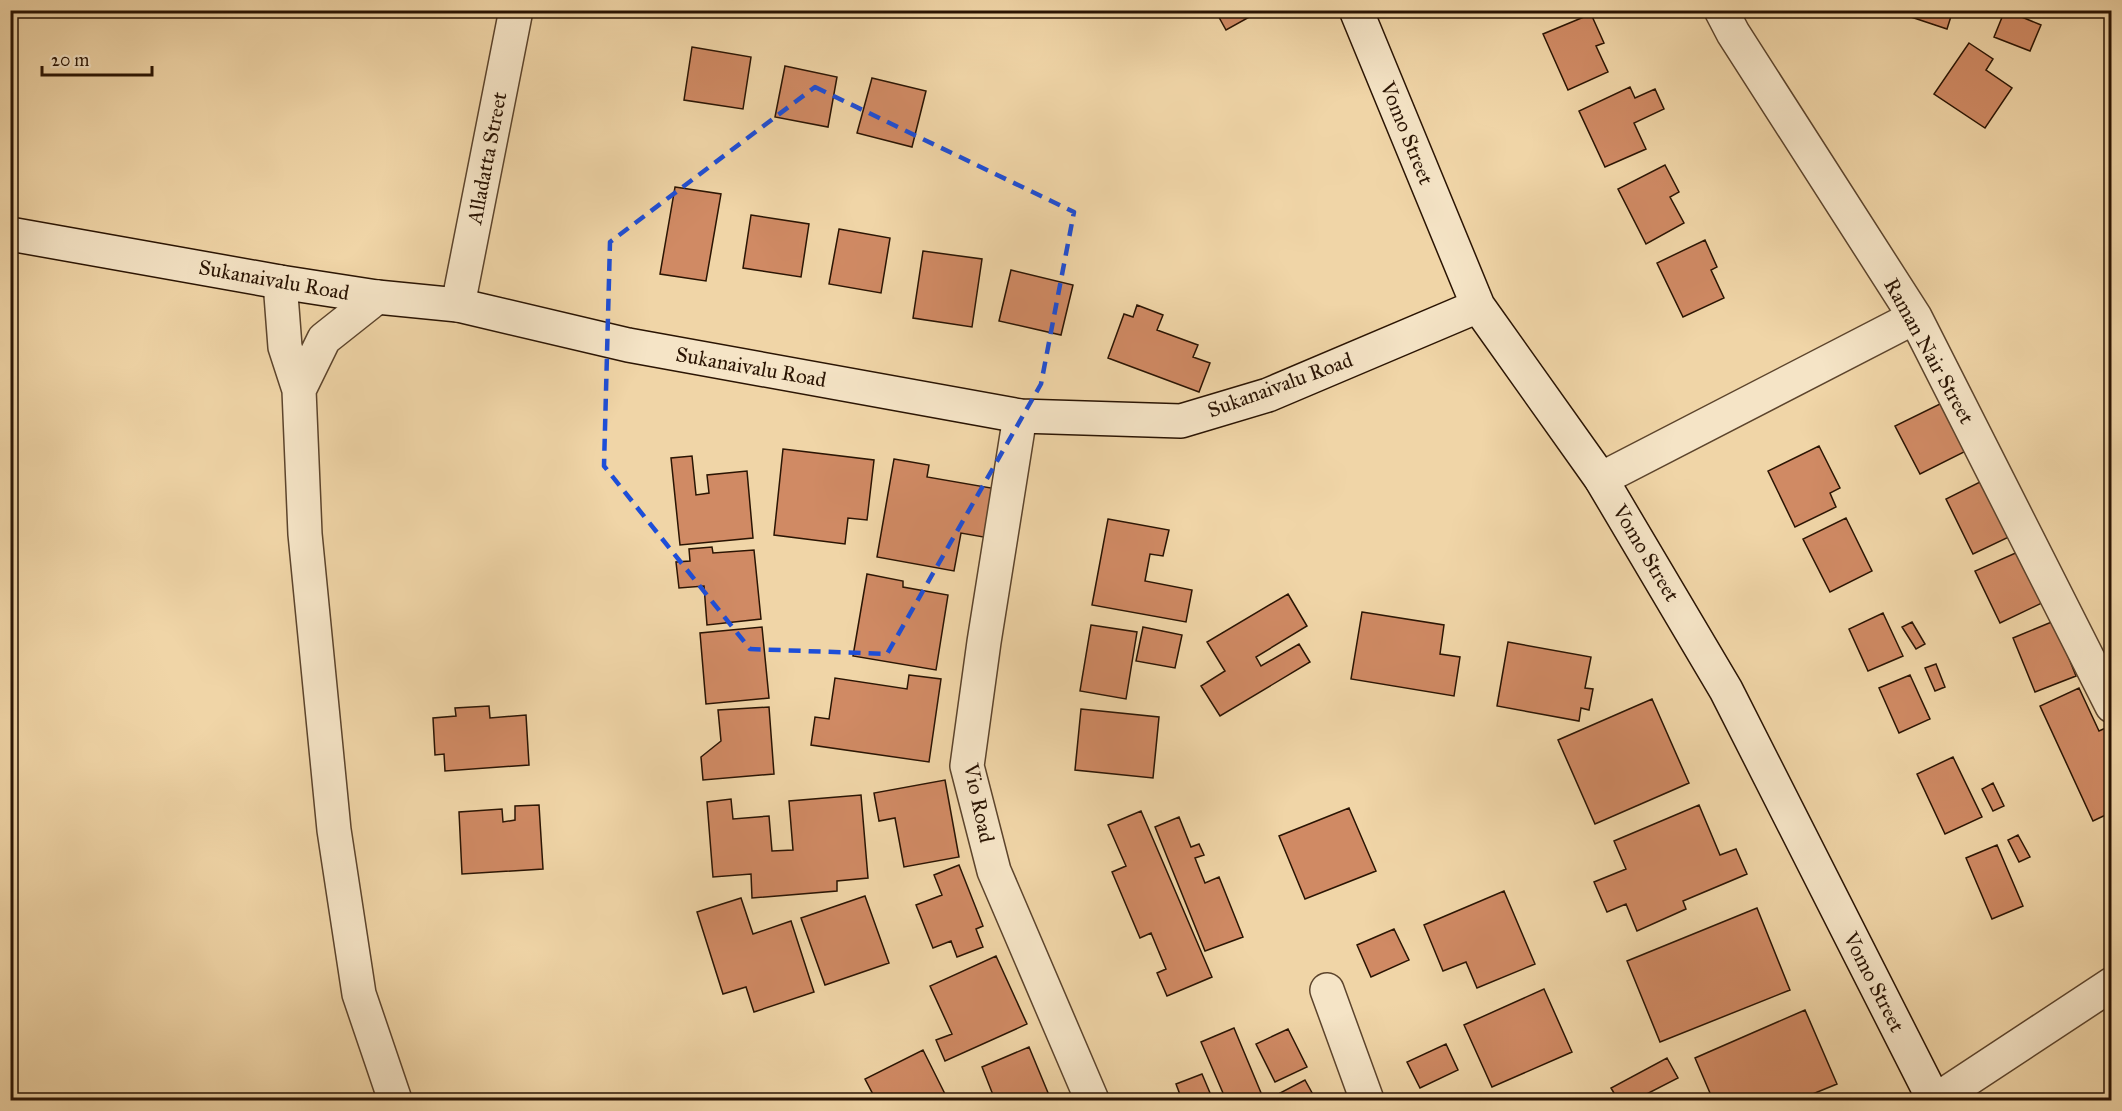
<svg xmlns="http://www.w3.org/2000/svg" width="2122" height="1111" font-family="'IM FELL Great Primer',serif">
<rect width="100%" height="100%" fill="#f0d5a7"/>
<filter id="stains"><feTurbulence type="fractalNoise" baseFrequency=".00333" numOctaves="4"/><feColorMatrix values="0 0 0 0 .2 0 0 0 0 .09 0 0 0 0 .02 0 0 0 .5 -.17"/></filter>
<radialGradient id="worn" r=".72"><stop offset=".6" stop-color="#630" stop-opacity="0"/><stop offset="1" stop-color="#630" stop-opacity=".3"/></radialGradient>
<path fill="#d08a64" stroke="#2a1403" stroke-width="1.5" d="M1215,10H1262L1226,30Z
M1890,10H1953L1947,29Z
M2005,10L2041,25L2030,51L1994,37Z
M1591,14L1604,43L1596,46L1608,72L1568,90L1543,34Z
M1969,43L1993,59L1986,70L2012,88L1985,128L1934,94Z
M692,47L751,57L743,109L684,100Z
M785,66L837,77L828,127L775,117Z
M872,78L926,91L912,147L857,133Z
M1630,87L1635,98L1655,89L1664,109L1634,123L1646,149L1605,167L1579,111Z
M1665,165L1679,192L1670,197L1684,223L1646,244L1618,189Z
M675,187L721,194L706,281L660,274Z
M751,215L809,224L801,277L743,268Z
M839,229L890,238L881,293L829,284Z
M1705,240L1717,267L1711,270L1724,298L1683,317L1657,263Z
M923,251L982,259L972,327L913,318Z
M1011,270L1073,285L1061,335L999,321Z
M1137,305L1163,315L1157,330L1198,345L1193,357L1210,363L1199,392L1108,358L1124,314L1133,317Z
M1944,402L1968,450L1920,474L1895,426Z
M1819,446L1840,488L1830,493L1836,507L1795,527L1768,471Z
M783,449L874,460L867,520L848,518L845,544L774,535Z
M692,456L696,495L709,493L707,475L747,471L753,538L680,545L671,458Z
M894,459L929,465L927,477L997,489L989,538L961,533L954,571L877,557Z
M1984,480L2011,536L1973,554L1946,499Z
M1846,518L1872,571L1830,592L1803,539Z
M1108,519L1169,530L1163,556L1150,554L1145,581L1192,590L1186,622L1092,605Z
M712,547L713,553L754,550L761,619L707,625L704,586L679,588L676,562L690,561L689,549Z
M2020,551L2044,602L2000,623L1975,571Z
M867,574L903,581V587L948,595L936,670L853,656Z
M1288,594L1307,626L1256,657L1261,666L1299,644L1310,662L1220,716L1201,686L1225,671L1207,642Z
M1362,612L1444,625L1440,654L1460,657L1454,696L1351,679Z
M1883,613L1903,656L1868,671L1849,629Z
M2054,621L2076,676L2035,692L2013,638Z
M1912,622L1925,644L1916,649L1902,627Z
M1091,625L1137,632L1126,699L1080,691Z
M762,627L769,698L706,704L700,633Z
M1143,627L1182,635L1175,668L1136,661Z
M1508,642L1591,657L1585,688L1593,689L1589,710L1581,708L1579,721L1497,706Z
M1936,664L1945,687L1935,691L1925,668Z
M909,675L941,679L929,762L811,745L815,717L829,719L835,678L907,689Z
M1910,675L1930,719L1899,733L1879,688Z
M2079,688L2099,731L2110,726L2112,729V812L2093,821L2040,706Z
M1652,699L1689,783L1595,824L1558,740Z
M489,706L490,718L526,715L529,765L445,771L444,754L435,755L433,718L456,716L455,708Z
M769,707L774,774L703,780L701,757L721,741L718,710Z
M1081,709L1159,717L1153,778L1075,770Z
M1953,757L1982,817L1945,834L1917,774Z
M945,780L959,857L904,867L895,818L879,821L874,793Z
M1993,783L2004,806L1993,811L1982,789Z
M861,795L868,878L837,881V891L752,898L751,874L713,877L707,802L731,799L733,819L769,816L772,851L793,850L789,801Z
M539,805L543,869L462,874L459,812L502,809L503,822L515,820V806Z
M1699,805L1720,855L1736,849L1747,874L1683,901L1686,909L1637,931L1626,904L1607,912L1594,882L1626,869L1614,841Z
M1349,808L1376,871L1305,899L1279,836Z
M1141,811L1212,977L1167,996L1157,973L1166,969L1151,933L1140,938L1112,872L1126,866L1108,825Z
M1179,817L1191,847L1199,844L1204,855L1195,858L1205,883L1219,877L1243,937L1205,951L1155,827Z
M2018,835L2030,857L2019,862L2008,840Z
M1997,845L2023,906L1992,919L1966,858Z
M959,865L983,926L976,929L983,947L957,957L951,941L933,948L916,905L942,895L934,875Z
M1504,891L1535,964L1477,988L1466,962L1443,971L1424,925Z
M865,896L889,963L825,985L801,918Z
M741,898L753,934L791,921L814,992L754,1012L746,987L723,994L697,912Z
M1757,908L1790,990L1660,1042L1627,961Z
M1394,929L1409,960L1371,977L1357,945Z
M996,956L1027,1024L945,1061L936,1040L952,1034L930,986Z
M1544,989L1572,1052L1492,1087L1464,1025Z
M1805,1010L1837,1084L1798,1100H1713L1695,1058Z
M1234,1028L1264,1100H1226L1201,1042Z
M1288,1029L1307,1067L1275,1082L1256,1044Z
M1446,1044L1458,1070L1420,1088L1407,1062Z
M1029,1047L1051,1100H995L982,1067Z
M923,1050L948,1100H876L865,1079Z
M1667,1058L1678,1078L1635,1100H1618L1611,1088Z
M1202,1074L1213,1100H1182L1176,1084Z
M1305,1080L1316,1100H1284L1280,1093Z"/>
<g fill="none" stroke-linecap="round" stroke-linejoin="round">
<g stroke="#5c442c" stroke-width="36">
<path id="street" d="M1721,10L1733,33L1915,317L2112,706
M280,282L285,347L299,390
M377,297L324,339L299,390L305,534L334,830L359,994L395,1100
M458,305L516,10
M1020,416L984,642L967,766L994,871L1092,1100
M1601,479L1915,317
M1327,990L1367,1100
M1936,1100L2112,984"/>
</g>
<g stroke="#2a1403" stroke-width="36">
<path id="secondary" d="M1356,10L1478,306L1601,479L1726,690L1934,1100
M10,234L280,282L377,297L458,305L628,345L1020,416L1181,421L1268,395L1478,306"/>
</g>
<use href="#street" stroke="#f5e4c6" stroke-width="33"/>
<use href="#secondary" stroke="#f5e4c6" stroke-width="33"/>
</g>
<path fill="none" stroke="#1d4ed8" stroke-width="4.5" stroke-dasharray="12 8" stroke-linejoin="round" d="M815,87L1074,212L1041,384L887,654L750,649L604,466L610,242Z"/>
<g text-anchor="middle" stroke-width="5" stroke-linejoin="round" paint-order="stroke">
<g font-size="21" fill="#2a1403" stroke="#f5e4c6">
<text transform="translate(1407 133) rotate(68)" y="7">Vomo Street</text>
<text transform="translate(487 158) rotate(-79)" y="7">Alladatta Street</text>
<text transform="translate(274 280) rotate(10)" y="7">Sukanaivalu Road</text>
<text transform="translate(1929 351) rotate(61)" y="7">Raman Nair Street</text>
<text transform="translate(751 367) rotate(10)" y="7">Sukanaivalu Road</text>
<text transform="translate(1280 385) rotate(-20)" y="7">Sukanaivalu Road</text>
<text transform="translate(1646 553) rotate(59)" y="7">Vomo Street</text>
<text transform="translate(979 803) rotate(78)" y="7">Vio Road</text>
<text transform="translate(1874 982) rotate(63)" y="7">Vomo Street</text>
</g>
</g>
<rect width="2122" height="1111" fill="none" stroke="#f0d5a7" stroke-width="36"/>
<rect x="12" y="12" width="2098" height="1087" fill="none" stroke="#2a1403" stroke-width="3"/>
<rect x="18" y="18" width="2086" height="1075" fill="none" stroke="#2a1403" stroke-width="1.5"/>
<path d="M42 66v9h110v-9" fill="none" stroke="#2a1403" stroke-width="3"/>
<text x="51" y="66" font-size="18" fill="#2a1403" stroke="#f5e4c6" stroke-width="4.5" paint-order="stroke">20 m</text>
<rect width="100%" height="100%" filter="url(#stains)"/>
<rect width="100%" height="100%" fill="url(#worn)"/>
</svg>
